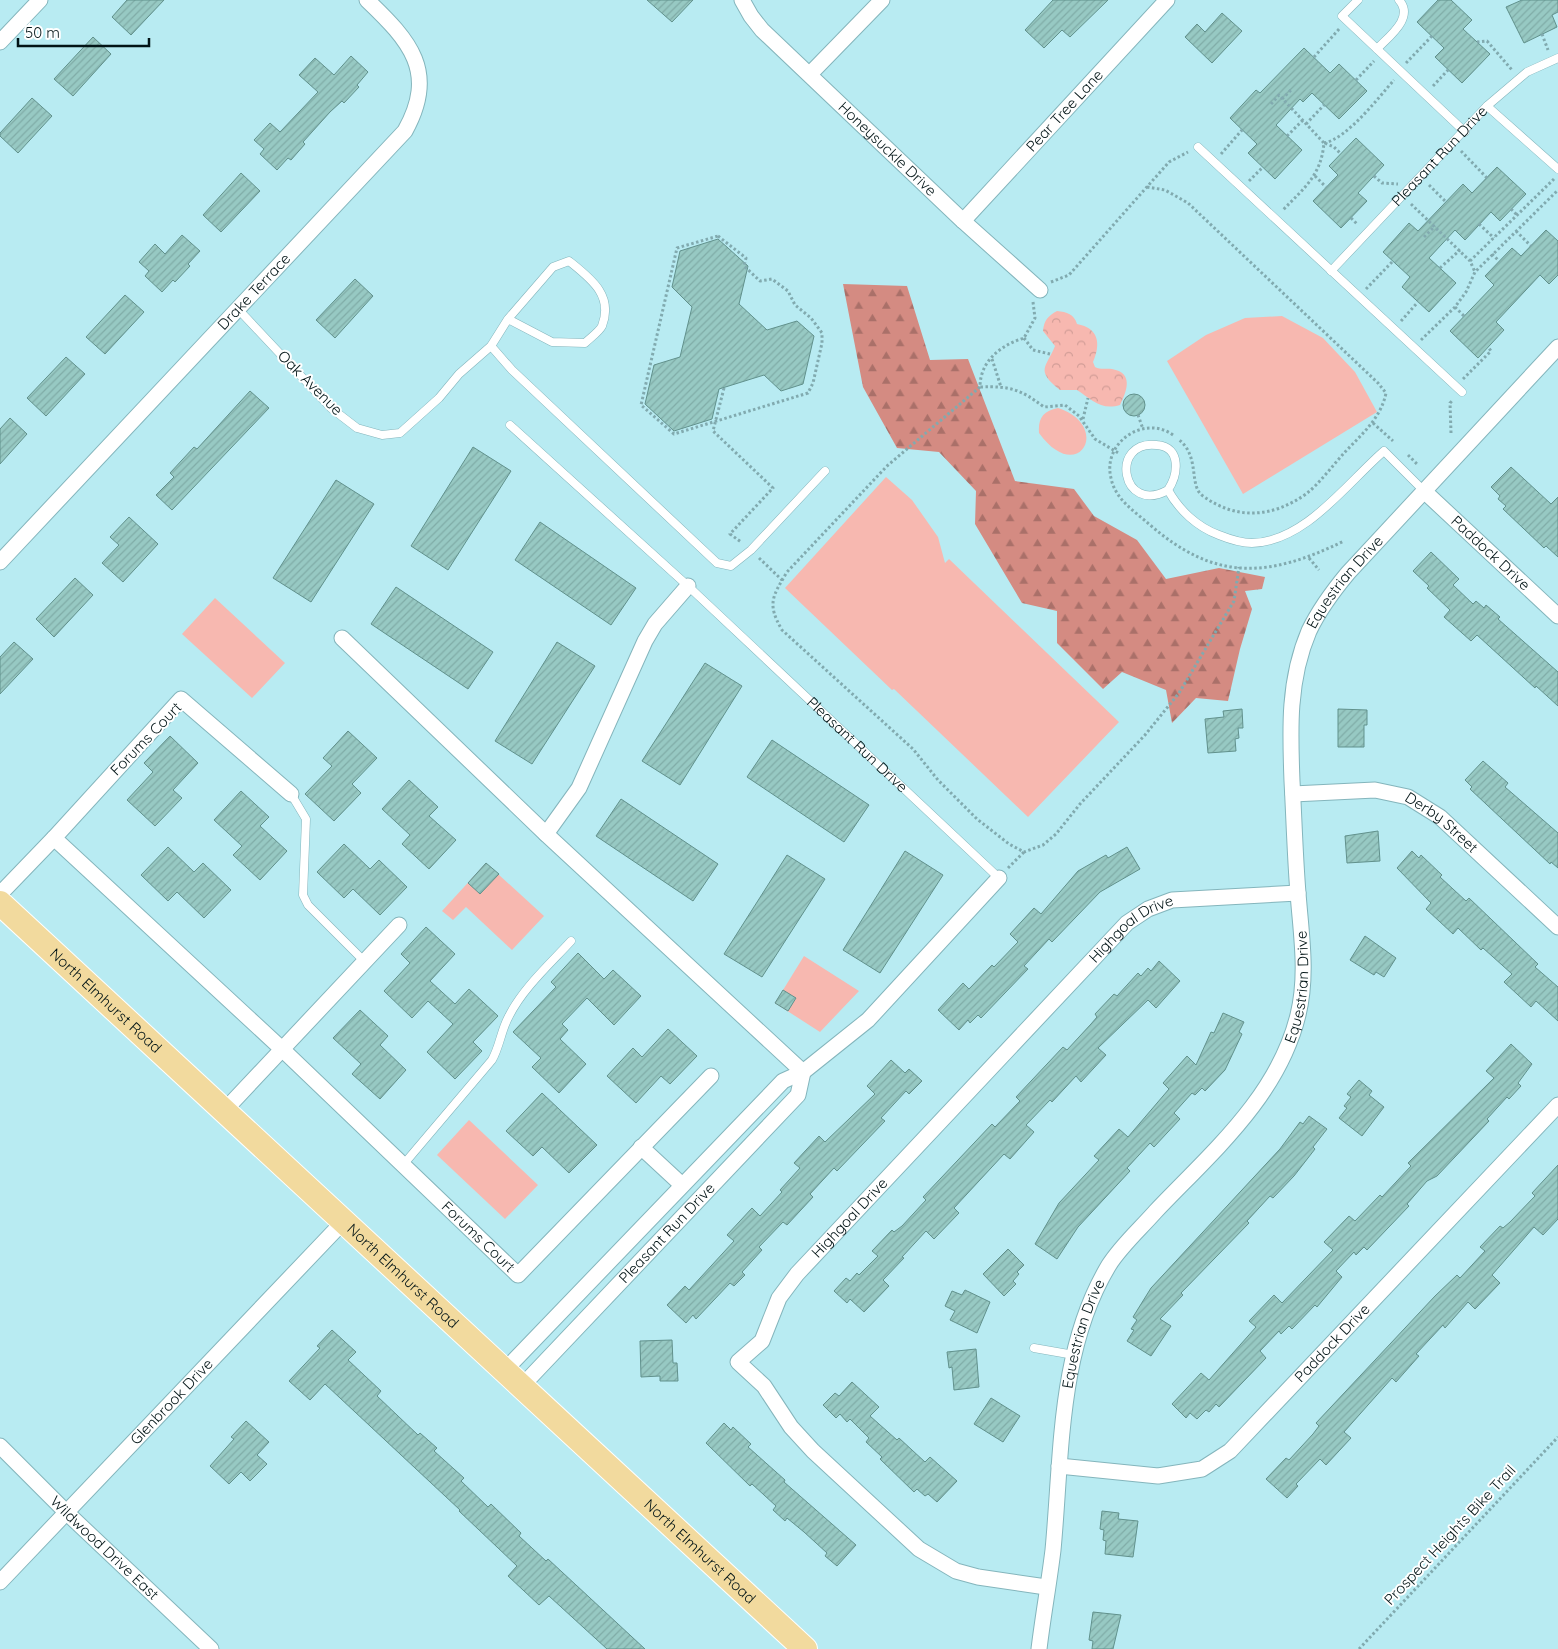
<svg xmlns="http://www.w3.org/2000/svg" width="1558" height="1649" font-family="Quicksand,sans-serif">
<defs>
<pattern id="forest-firs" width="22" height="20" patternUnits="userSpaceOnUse" patternTransform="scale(1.25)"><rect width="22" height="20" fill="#d48b82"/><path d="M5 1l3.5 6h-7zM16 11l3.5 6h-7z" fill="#aa7069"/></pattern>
<pattern id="park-crowns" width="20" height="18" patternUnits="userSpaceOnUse" patternTransform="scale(1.25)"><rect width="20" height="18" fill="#f7b8b0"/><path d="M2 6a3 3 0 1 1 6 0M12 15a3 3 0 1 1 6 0" fill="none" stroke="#d29d97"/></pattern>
<pattern id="building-hatch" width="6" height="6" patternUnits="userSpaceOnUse" patternTransform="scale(1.25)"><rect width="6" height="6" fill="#97c9c3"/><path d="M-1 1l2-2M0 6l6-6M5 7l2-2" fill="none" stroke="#80aca7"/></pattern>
</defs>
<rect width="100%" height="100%" fill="#b8ebf2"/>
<path fill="#f7b8b0" d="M1282,316L1323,338L1355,372L1377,412L1243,494L1167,361L1206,335L1245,318Z
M1058,408C1113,426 1078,487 1039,433C1038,418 1043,411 1058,408Z
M886,477L912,500L938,537L945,563L949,559L1119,722L1028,817L894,689L892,690L785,588Z
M215,598L285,663L252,698L182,634Z
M486,863L544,916L512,950L466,907L453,920L442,911Z
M804,956L859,991L820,1032L775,1003Z
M469,1120L538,1185L505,1219L437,1155Z"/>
<path fill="url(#forest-firs)" d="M843,284L907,286L930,360L968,359L1015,481L1074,489L1094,516L1137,540L1166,579L1219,568L1265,577L1262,589L1245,591L1252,609L1240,649L1228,701L1196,698L1172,723L1166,690L1122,672L1103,689L1057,643V611L1022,603L975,524L976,491L939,452L897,448L863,387Z"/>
<path fill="url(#park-crowns)" d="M1057,311C1067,312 1074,314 1077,324C1099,328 1101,344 1093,362L1095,367C1101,370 1106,368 1112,369C1134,373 1127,391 1120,405C1101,411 1091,399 1077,390H1060C1035,370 1046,368 1055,346L1043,331C1044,320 1048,316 1057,311Z"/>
<path fill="url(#building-hatch)" stroke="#61918c" d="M127,0H164L131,35L112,17Z
M647,0H693L672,22Z
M1053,0H1108L1070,37L1062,30L1044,48L1025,30Z
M1438,0H1451L1472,20L1463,29L1490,54L1462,83L1435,57L1444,48L1417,22Z
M1522,0H1558V12L1552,15L1557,27L1524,43L1506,7Z
M1222,13L1242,31L1212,63L1185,37L1197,24L1205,32Z
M93,37L111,54L73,96L54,79Z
M1304,48L1330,73L1339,64L1367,91L1339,119L1312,93L1303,102L1300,99L1276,125L1302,150L1275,179L1248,153L1257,144L1230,118L1256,90L1260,93Z
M351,56L368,72L357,85L359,87L344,103L342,101L330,112L303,142L305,144L291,160L288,158L277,170L260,154L264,149L254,140L270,123L280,132L318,92L299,75L315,58L334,75Z
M32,98L52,116L18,153L0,136V133Z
M1356,138L1384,165L1358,193L1367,201L1341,228L1313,201L1338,175L1329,166Z
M1497,167L1526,194L1500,221L1491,212L1465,240L1455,230L1429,258L1456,283L1429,312L1402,287L1410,277L1383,252L1409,223L1418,231L1463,184L1472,193Z
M241,173L260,191L221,232L203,215Z
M1546,230L1558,241V275L1549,284L1540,275L1496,322L1504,330L1478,358L1450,331L1494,285L1485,276L1512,248L1521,256Z
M182,235L200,251L188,264L190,266L175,282L173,280L162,292L145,276L149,271L139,262L155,244L165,254Z
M718,239L748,266L739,304L767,330L797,321L814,336L803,384L781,391L764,375L719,389L712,419L674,431L645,404L654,365L680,357L692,307L672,287L680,251Z
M355,279L373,296L335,338L316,320Z
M125,295L144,312L105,354L86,337Z
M66,357L85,374L46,416L27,398Z
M250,391L269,408L172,510L156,495L174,477L170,473L194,447L197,449Z
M1123 405a11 11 0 1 1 22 0a11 11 0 1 1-22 0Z
M10,418L27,434L0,464V429Z
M473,447L511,471L448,570L411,546Z
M1511,467L1551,504L1558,497V557L1546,546L1544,548L1503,509L1506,506L1498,499L1500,496L1491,487Z
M336,480L374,504L311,602L273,578Z
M129,517L158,544L123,582L102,563L119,545L110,537Z
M540,522L636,588L611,625L515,560Z
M1431,552L1459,579L1453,585L1473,604L1476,601L1484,608L1486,605L1500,617L1498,619L1558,672V706L1536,686L1535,688L1477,635L1471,641L1444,617L1450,610L1427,588L1429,586L1413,571Z
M75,578L93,595L54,637L36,619Z
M396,587L493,652L468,689L371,624Z
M14,642L33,659L0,694V657Z
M557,642L595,666L532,764L495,741Z
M705,663L742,686L680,785L642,761Z
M1242,709L1243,728H1238L1239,738L1235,739L1236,751L1208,753L1205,719L1224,717L1223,711Z
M1338,709L1367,710V725H1364V747H1338Z
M348,731L377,758L352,784L361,793L334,821L305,794L332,766L323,758Z
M170,736L198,763L173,790L182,798L155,826L127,800L153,772L144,763Z
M772,740L869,805L844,842L747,777Z
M1483,761L1508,783L1505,787L1558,833V868L1551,862L1550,864L1470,789L1472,787L1465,780Z
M409,780L438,807L429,816L456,840L429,869L402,844L410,835L382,809Z
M241,791L269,817L260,826L287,851L260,880L233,855L242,846L214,820Z
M621,799L718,864L693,901L596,836Z
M1378,831L1380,861L1347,863L1345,836Z
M344,844L370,869L379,860L407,887L380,915L353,889L344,898L317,872Z
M168,847L194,872L203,863L231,890L204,918L177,892L168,901L141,875Z
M1127,847L1140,869L1100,892L1052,942L1049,939L1024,966L1028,969L981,1018L978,1015L970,1023L968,1020L959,1030L938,1010L963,983L969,989L992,965L994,967L1018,942L1010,934L1034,908L1041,914L1078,871L1106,855L1108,858Z
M905,851L943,875L880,973L843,950Z
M1412,851L1419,858L1421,855L1442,875L1440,877L1466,901L1469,898L1538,964L1535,967L1558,987V1021L1536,1001L1531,1007L1504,982L1512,974L1483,948L1481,950L1458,928L1453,934L1426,909L1431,903L1397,868Z
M787,855L825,879L762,977L724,954Z
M486,863L499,874L480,894L468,883Z
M426,927L455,954L430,981L455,1004L469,989L498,1016L473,1042L482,1051L455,1079L427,1052L453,1024L428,1001L412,1018L384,991L410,963L401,954Z
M1365,936L1396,958L1384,977L1376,972L1374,975L1350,960Z
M578,953L604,979L613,970L641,996L614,1025L587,998L562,1024L568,1030L560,1039L586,1064L559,1093L532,1067L541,1058L513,1032L556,987L551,982Z
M1159,961L1180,981L1156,1008L1148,1000L1098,1048L1106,1055L1081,1082L1076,1076L1052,1102L1050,1100L1026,1125L1034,1132L1010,1159L1004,1154L954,1208L959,1213L934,1239L926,1231L902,1257L904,1258L883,1280L889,1286L864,1312L850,1299L847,1303L834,1291L846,1278L850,1281L857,1273L859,1275L878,1256L872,1251L892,1230L894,1232L902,1226L926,1200L923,1197L992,1124L995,1127L1020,1101L1016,1097L1063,1047L1067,1050L1091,1024L1097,1017L1095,1014L1114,994L1117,996L1138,973L1141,976L1148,968L1151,971Z
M783,990L796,998L788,1011L775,1003Z
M360,1010L388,1036L380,1045L406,1070L380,1099L352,1074L361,1064L333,1038Z
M1223,1013L1244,1022L1239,1032L1242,1034L1225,1070L1205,1091L1202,1088L1195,1095L1192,1093L1174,1113L1180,1119L1154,1147L1150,1143L1127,1168L1130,1171L1078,1227L1057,1259L1035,1244L1059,1203L1099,1160L1094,1156L1119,1129L1128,1137L1169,1089L1163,1083L1187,1056L1196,1065L1211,1032L1214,1033Z
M668,1029L697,1056L670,1084L661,1076L636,1103L607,1076L633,1048L642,1057Z
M1511,1044L1532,1064L1518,1083L1521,1086L1509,1099L1507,1097L1487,1119L1489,1121L1437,1176L1427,1181L1407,1204L1409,1206L1367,1250L1364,1247L1356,1255L1354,1252L1336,1271L1342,1277L1317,1307L1315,1305L1292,1329L1289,1326L1281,1334L1279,1331L1260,1351L1266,1358L1219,1407L1216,1404L1209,1412L1206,1410L1197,1419L1190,1413L1186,1418L1172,1404L1201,1373L1209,1380L1256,1327L1249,1321L1274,1295L1282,1303L1333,1250L1324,1242L1349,1216L1355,1221L1380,1195L1382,1197L1411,1166L1408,1163L1494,1078L1486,1071Z
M891,1060L905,1073L909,1069L922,1081L909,1094L906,1091L881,1118L885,1121L837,1171L834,1168L810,1194L813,1197L787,1225L783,1222L759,1247L762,1250L742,1272L745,1275L734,1286L730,1283L696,1319L693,1315L686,1323L667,1305L685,1286L689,1290L734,1241L727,1235L752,1208L760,1216L782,1192L780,1190L800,1168L794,1163L819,1136L825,1142L875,1094L867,1086Z
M1359,1080L1372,1091L1369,1095L1384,1107L1362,1136L1339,1118L1347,1108L1344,1106L1351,1097L1347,1094Z
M542,1093L597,1145L569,1173L542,1147L533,1156L506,1131Z
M1309,1116L1327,1129L1313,1147L1315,1149L1294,1176L1273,1198L1270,1196L1247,1221L1249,1223L1181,1293L1183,1295L1160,1319L1171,1326L1151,1356L1127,1341L1134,1330L1131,1329L1137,1320L1133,1317L1151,1288L1280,1149L1300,1122L1303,1124Z
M1558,1165V1219L1543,1235L1534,1227L1492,1275L1500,1283L1475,1309L1468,1302L1445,1328L1443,1325L1416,1354L1419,1356L1396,1382L1392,1378L1344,1432L1351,1438L1326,1465L1320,1459L1296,1484L1298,1486L1287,1498L1266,1479L1286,1458L1289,1460L1313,1434L1319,1426L1316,1423L1435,1296L1457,1275L1460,1278L1485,1251L1480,1247L1500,1226L1503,1228L1510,1222L1535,1196L1532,1193Z
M1008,1249L1024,1265L1017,1272L1019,1274L1013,1281L1016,1284L1004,1296L983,1274Z
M965,1290L990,1302L977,1333L950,1320L955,1311L945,1306L952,1291L962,1295Z
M332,1330L356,1352L348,1360L381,1391L377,1396L418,1435L420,1433L437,1448L434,1451L464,1478L461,1481L488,1507L491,1504L521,1533L519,1536L546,1561L548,1559L645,1649H607L549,1596L539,1605L508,1576L517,1566L459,1511L460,1510L325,1384L310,1400L289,1381L320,1348L317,1346Z
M672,1340L673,1363H677L678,1381H660V1376L641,1377L640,1341Z
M976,1349L979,1387L954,1390L952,1367L949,1368L947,1352Z
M852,1382L879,1407L870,1416L897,1440L899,1438L925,1462L930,1457L957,1481L937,1502L928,1494L925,1496L917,1489L914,1492L880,1459L882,1457L866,1442L869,1438L850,1419L847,1422L840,1414L836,1418L823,1405L835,1393L839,1396Z
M991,1398L1020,1416L1003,1442L974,1424Z
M246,1421L269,1442L257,1455L267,1464L250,1481L241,1472L229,1484L210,1466L234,1439L231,1437Z
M724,1423L731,1430L733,1427L751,1444L748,1447L785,1480L784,1482L856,1545L837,1566L825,1556L827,1553L804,1532L787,1518L785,1521L773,1510L776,1506L752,1484L750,1486L706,1443Z
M1102,1511L1119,1513L1118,1519L1138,1521L1133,1557L1105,1554L1106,1541L1103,1540L1104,1530L1100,1529Z
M1093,1612L1121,1615L1113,1649H1092L1093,1641L1089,1640Z"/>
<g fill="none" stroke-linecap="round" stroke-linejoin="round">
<g stroke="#84b5bc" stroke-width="9">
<g id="lane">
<path d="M1358,0L1342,16L1465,132"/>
<path d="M1377,49C1388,37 1415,18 1399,0"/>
<path d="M1487,106L1558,169"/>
<path d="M1198,147L1462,392"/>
<path id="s1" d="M1331,271L1487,106L1527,72L1558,58"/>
<path d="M238,309L331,408L357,428L382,435L400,433L439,398L459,374L491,346L508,319L552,342L585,343C590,338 599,332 602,326C614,295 590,278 569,261L553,267L508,319"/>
<path d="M491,346L512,370L717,563L731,566L751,550L825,471"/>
<path id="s2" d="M510,425L688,586L999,878"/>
<path d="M1168,490C1121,516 1109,439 1157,445C1182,447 1178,475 1168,490C1179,510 1197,527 1219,535C1229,539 1240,543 1252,543C1305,542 1347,483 1384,451L1424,491"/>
<path d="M291,794L306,819L303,895L308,905L365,962"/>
<path d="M403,1165L492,1060C500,1046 501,1030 509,1016C523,988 550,964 571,941"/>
<path d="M1034,1348L1074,1355"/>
</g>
</g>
<g stroke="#84b5bc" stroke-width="17">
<g id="street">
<path id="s3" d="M742,0L751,16L762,30L963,221L1040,290"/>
<path d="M0,42L40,0"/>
<path d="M810,74L882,0"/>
<path id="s4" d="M963,221L1167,0"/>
<path id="s5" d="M1424,491L1558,616"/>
<path id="s6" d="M0,562L405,131C438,72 410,41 367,0"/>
<path d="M342,638L546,834L803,1072"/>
<path id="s7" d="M291,794L181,699L54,838L283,1050L518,1275L711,1076"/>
<path id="s8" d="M1293,794L1375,790L1408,797L1440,817L1558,927"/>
<path d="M546,834L579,788L645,641L655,624L688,586"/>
<path d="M0,894L54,838"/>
<path d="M224,1111L399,925"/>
<path d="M641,1147L682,1185"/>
<path d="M504,1371L783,1081L803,1072L868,1020L999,878"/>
<path id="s9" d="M521,1387L798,1095L803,1072"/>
<path id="s10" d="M0,1446L66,1512L211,1649"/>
<path id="s11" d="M1059,1466L1158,1476L1202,1469L1230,1451L1558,1105"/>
<path id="s12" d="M0,1582L343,1222"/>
<path id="s13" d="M1046,1587L978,1577L956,1571L919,1549L813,1451L791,1427L764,1386L738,1362L762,1341L779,1298L797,1274L1127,923L1148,909L1172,900L1298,893"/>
<path id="s14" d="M1039,1649C1043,1616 1049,1583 1053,1550C1062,1455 1058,1349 1109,1265C1121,1246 1140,1229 1155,1212C1211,1153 1278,1097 1298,1015C1308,974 1301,934 1298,893C1295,856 1294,818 1292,781C1290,730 1288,680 1309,631C1319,610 1333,591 1348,573L1558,347"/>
</g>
</g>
<g stroke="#fff" stroke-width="26">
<g id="primary">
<path id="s15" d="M0,903L805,1649"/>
</g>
</g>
<path stroke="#81aaaf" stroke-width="3" stroke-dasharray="2.5 2.5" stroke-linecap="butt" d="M1542,34L1548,50
M1477,42L1487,41L1512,70
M1314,57L1340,28
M1406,63L1432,36
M1356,80L1374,61
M1433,86L1448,70
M1282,99L1291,90
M1271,104L1279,95L1324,143C1321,176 1304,188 1282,211
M1306,124L1324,105
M1287,136L1303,120
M1324,143C1347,139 1379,97 1394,80
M1325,143L1334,147L1341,154
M1461,151L1487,178
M1221,154L1242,130
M1315,176L1326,187
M1374,176L1382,183L1398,184
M1249,181L1263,167
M1429,185L1446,202
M1147,187L1165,190L1188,203L1378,383L1386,393C1381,418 1362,434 1345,452C1333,465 1320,483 1306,494C1272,518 1236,520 1203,496C1188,486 1201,456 1178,439
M1411,204L1470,261L1475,272
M1511,209L1517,215
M1351,218L1358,225
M1479,224L1494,238
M1516,231L1531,246
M718,236L746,258L744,266L760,281L772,279L788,291L795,305L811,318L822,333V343L813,383L808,393L674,434L641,405L677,248Z
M1424,237L1435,226
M1492,254L1499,261
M1470,261L1554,179
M1440,268L1460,250
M1051,282L1069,275L1169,162L1188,152
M1366,289L1393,261
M1033,302L1035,318L1024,338C1001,345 980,361 980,387C1010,386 1020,389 1044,407L1065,405L1079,416L1095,439L1120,454
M1455,307L1464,316
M1401,321L1418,302
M1024,338L1033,350L1050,354
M1421,340L1455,307L1466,292L1475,272L1558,190
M992,359L1001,387
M1463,379L1491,351L1488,347
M980,387L887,466L787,572C772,597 767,604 782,630L913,749L938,780L977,819L1009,844L1024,852L1043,845L1056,834L1080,804L1145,735L1179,693L1234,601L1239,567
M724,388L713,431L773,488L730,534L741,542
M1138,415L1143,429
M1083,419L1088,398
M1373,423L1393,441
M1451,433L1450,403L1453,400
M1173,435C1144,414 1102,443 1111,478C1115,499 1134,511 1149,524C1215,582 1268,578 1344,541
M1408,455L1417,464
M759,558L782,580
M1309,558L1319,570
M1008,868L1024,852
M1359,1649L1558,1437"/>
<use href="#lane" stroke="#fff" stroke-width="8"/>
<use href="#street" stroke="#fff" stroke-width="15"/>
<use href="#primary" stroke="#f2da9e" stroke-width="24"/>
</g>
<g text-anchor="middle" stroke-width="4" stroke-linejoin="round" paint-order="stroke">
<g font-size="15" fill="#021416" stroke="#fff">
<text dy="5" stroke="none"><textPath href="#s4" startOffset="150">Pear Tree Lane</textPath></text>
<text dy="5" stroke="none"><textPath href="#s3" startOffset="209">Honeysuckle Drive</textPath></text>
<text dy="5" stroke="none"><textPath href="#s1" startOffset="158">Pleasant Run Drive</textPath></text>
<text dy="5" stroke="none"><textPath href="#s6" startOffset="371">Drake Terrace</textPath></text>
<text transform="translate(310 383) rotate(45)" y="5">Oak Avenue</text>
<text dy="5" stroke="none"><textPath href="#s5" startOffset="91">Paddock Drive</textPath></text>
<text dy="5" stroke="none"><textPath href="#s14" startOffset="1158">Equestrian Drive</textPath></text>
<text transform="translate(146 739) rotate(-46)" y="5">Forums Court</text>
<text dy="5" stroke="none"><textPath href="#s2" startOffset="472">Pleasant Run Drive</textPath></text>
<text dy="5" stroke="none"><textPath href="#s8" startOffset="158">Derby Street</textPath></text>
<text dy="5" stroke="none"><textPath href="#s13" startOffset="986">Highgoal Drive</textPath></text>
<text dy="5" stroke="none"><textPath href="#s14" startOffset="738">Equestrian Drive</textPath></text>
<text dy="5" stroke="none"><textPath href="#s15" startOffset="144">North Elmhurst Road</textPath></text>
<text dy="5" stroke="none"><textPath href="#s13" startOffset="581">Highgoal Drive</textPath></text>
<text dy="5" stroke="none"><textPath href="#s9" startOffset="212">Pleasant Run Drive</textPath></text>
<text dy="5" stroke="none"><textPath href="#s7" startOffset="916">Forums Court</textPath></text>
<text dy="5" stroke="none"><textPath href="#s15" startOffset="549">North Elmhurst Road</textPath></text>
<text dy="5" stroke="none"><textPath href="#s14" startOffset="319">Equestrian Drive</textPath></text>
<text dy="5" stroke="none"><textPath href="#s11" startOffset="326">Paddock Drive</textPath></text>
<text dy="5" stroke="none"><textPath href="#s12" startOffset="249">Glenbrook Drive</textPath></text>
<text transform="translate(1450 1535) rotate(-47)" y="5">Prospect Heights Bike Trail</text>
<text dy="5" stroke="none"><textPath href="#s10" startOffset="146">Wildwood Drive East</textPath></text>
<text dy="5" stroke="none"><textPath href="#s15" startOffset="954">North Elmhurst Road</textPath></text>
</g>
</g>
<path d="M18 38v8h131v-8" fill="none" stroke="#021416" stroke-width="2.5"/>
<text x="25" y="38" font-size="15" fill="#021416" stroke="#ffffff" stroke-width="4" paint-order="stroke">50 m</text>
</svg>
